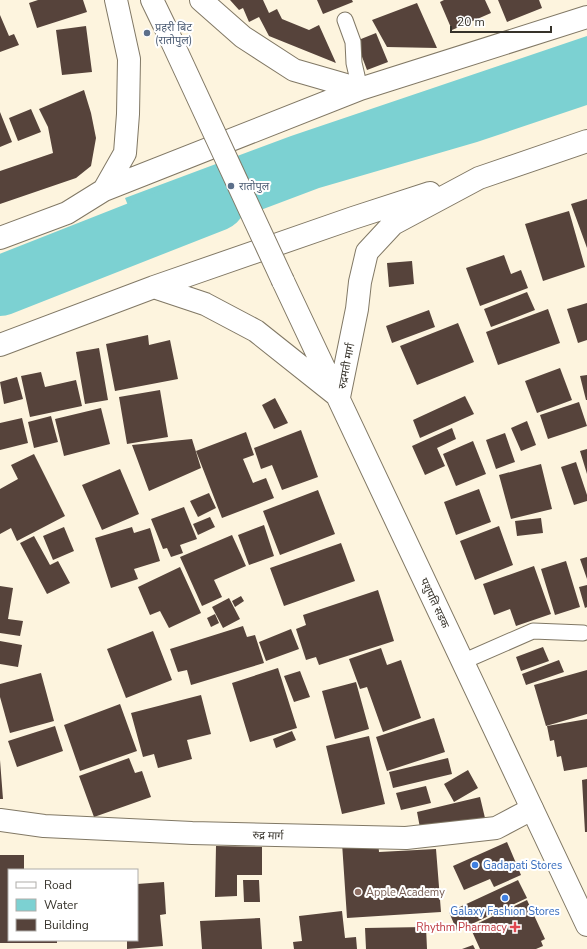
<svg xmlns="http://www.w3.org/2000/svg" width="587" height="949" font-family="'Nunito Sans','Noto Sans Devanagari',sans-serif">
<rect width="100%" height="100%" fill="#fdf4de"/>
<path fill="#7cd1d2" d="M587,36V105L477,142L319,188L147,253L125,198L291,136Z"/>
<g fill="none" stroke-linecap="round" stroke-linejoin="round">
<path stroke="#7cd1d2" stroke-width="60" d="M0,286L216,201"/>
</g>
<path fill="#56433b" d="M38,0H83L87,12L37,28L29,3Z
M230,0H263L269,13L277,9L282,19L309,30L319,25L336,63L269,36L259,17L249,22L243,8L239,10Z
M317,0H352L353,2L323,14Z
M444,0H485L491,13L452,30L440,2Z
M498,0H539L542,8L507,22Z
M417,3L437,48L387,47L372,20Z
M0,15L9,36L14,34L19,45L0,52Z
M86,26L92,72L62,75L56,30Z
M376,33L388,62L367,70L356,41Z
M84,90L91,113L96,138L91,166L76,178L0,204V171L53,153L48,127L39,109Z
M31,109L41,132L18,141L9,118Z
M0,112L12,142L0,147Z
M587,199V248L571,204Z
M569,211L585,267L543,281L525,224Z
M504,255L511,274L521,270L528,288L480,306L466,268Z
M412,261L414,284L389,287L387,263Z
M527,292L535,310L491,327L484,309Z
M587,303V340L578,343L567,309Z
M548,309L560,343L498,365L486,332Z
M429,310L435,327L392,343L386,326Z
M458,323L474,362L417,385L400,346Z
M148,335L149,345L170,340L178,379L115,391L106,344Z
M99,348L108,400L85,404L76,352Z
M560,368L572,400L537,413L525,381Z
M41,372L45,387L76,380L82,406L30,417L21,376Z
M587,375V400H586L580,376Z
M17,377L23,399L4,404L0,382Z
M160,390L168,437L127,444L119,397Z
M465,396L474,414L420,438L413,420Z
M275,398L288,423L274,429L262,405Z
M579,402L587,426L548,439L540,415Z
M101,408L110,444L64,456L55,419Z
M51,416L58,442L34,448L28,422Z
M22,418L28,443L0,450V423Z
M527,421L536,445L521,451L511,428Z
M452,428L456,439L437,448L445,466L425,475L412,446Z
M301,430L318,477L282,490L272,465L261,469L254,448Z
M246,432L254,455L243,459L253,483L266,478L274,498L222,518L196,451Z
M505,433L515,462L496,469L486,440Z
M192,439L201,468L149,491L132,445Z
M473,441L486,474L456,486L443,454Z
M587,449V474L580,451Z
M34,454L65,516L17,541L11,528L0,534V489L18,479L11,465Z
M576,462L587,495V501L574,505L561,467Z
M541,464L552,509L511,519L499,475Z
M120,469L139,514L102,530L82,485Z
M479,489L491,522L456,535L444,502Z
M318,490L335,534L280,555L263,511Z
M209,493L216,508L198,517L190,501Z
M184,507L197,539L180,545L183,553L171,557L167,548L163,549L151,519Z
M210,517L215,527L198,535L193,524Z
M541,518L543,533L517,536L515,521Z
M264,525L274,556L249,565L238,535Z
M499,526L513,565L475,580L460,541Z
M64,527L74,551L53,560L43,536Z
M132,527L134,533L150,528L160,561L134,569L138,579L111,588L95,538Z
M232,535L246,566L214,580L222,597L202,606L180,557Z
M34,536L50,565L58,561L70,583L47,594L20,543Z
M341,543L355,581L284,606L270,568Z
M587,557V579L580,559Z
M566,561L580,607L555,615L541,569Z
M534,566L551,614L516,626L510,609L494,615L483,584Z
M180,567L201,613L169,628L160,611L150,615L138,587Z
M587,585V607L585,608L579,587Z
M0,586L13,588L8,619L23,621L20,636L0,633Z
M378,590L394,641L319,665L316,657L306,660L296,629L306,625L303,615Z
M241,596L244,601L235,607L232,601Z
M229,598L240,619L223,628L212,607Z
M215,614L219,623L211,627L207,618Z
M243,626L247,637L255,635L264,663L191,685L187,670L178,672L170,649Z
M291,629L299,649L266,661L259,642Z
M153,631L172,680L126,698L107,649Z
M0,641L22,645L18,667L0,664Z
M543,647L549,661L521,671L516,657Z
M381,648L387,665L401,660L421,718L383,732L367,687L360,689L349,659Z
M559,660L564,672L526,685L522,674Z
M278,668L297,728L250,742L232,683Z
M587,670V714L546,726L534,685Z
M300,671L310,697L294,702L284,676Z
M41,673L54,721L10,733L0,697V684Z
M356,682L369,729L335,739L322,691Z
M201,695L211,734L187,740L192,759L158,768L154,754L143,757L131,713Z
M120,704L137,751L80,771L64,725Z
M434,718L445,752L387,771L376,737Z
M587,719V767L564,771L561,756L557,757L554,740L550,741L547,726Z
M55,726L63,751L17,767L8,741Z
M292,731L296,740L276,748L273,739Z
M369,736L385,804L342,814L326,746Z
M129,758L135,773L142,771L151,797L94,817L79,776Z
M448,758L452,774L393,788L389,772Z
M0,760L3,799H0Z
M468,770L478,788L454,802L444,784Z
M587,779V832H585L582,780Z
M426,786L431,803L401,810L396,793Z
M480,797L485,818L421,833L417,812Z
M378,840L379,852L436,849L441,912L347,918L342,843Z
M507,842L521,875L494,887L490,879L464,890L453,866Z
M216,846L262,847V875H237V896L215,897Z
M0,855H24V870H9V940H57V943H0Z
M243,880H259L260,902H244Z
M518,880L527,898L457,931L449,912Z
M164,882L166,914L160,915L163,946L127,949V940H137V884Z
M527,900L545,939L541,941L543,946L536,949H480L470,927Z
M342,911L345,938L356,937L357,949H294L293,942L302,941L299,916Z
M260,918L262,949H202L200,921Z
M426,927L427,949H366L365,928Z
M473,945L475,949H462Z"/>
<g fill="none" stroke-linecap="round" stroke-linejoin="round">
<g stroke="#817865" stroke-width="17">
<path id="lane" d="M345,20L353,42L354,63L360,89
M462,662L533,631L583,633"/>
</g>
<g stroke="#817865" stroke-width="24">
<path id="street" d="M0,820L44,826L192,833L406,838L496,828L532,809"/>
</g>
<g stroke="#817865" stroke-width="24">
<path id="secondary" d="M152,0L168,33
M201,0L243,37L294,70L360,89L587,17
M104,190L360,89
M0,238L67,213L104,190L125,153L128,114L129,59L116,0
M283,281L587,925
M154,287L353,218L430,193
M0,345L154,287L205,304L256,331L339,397L357,309L360,282L367,252L393,224L479,178L587,141"/>
</g>
<use href="#lane" stroke="#fff" stroke-width="15"/>
<use href="#street" stroke="#fff" stroke-width="22"/>
<use href="#secondary" stroke="#fff" stroke-width="22"/>
<g stroke="#817865" stroke-width="24" stroke-linecap="butt">
<path id="secondary-bridge" d="M168,33L283,281"/>
</g>
<use href="#secondary-bridge" stroke="#fff" stroke-width="22"/>
</g>
<g fill="#5c6f8a" stroke="#fff" stroke-width="1.5">
<circle cx="147" cy="33" r="4"/>
<circle cx="231" cy="186" r="4"/>
</g>
<g fill="#3f7fe0" stroke="#fff" stroke-width="1.5">
<circle cx="475" cy="865" r="4"/>
<circle cx="505" cy="898" r="4"/>
</g>
<circle fill="#8d6e63" stroke="#fff" stroke-width="1.5" cx="358" cy="892" r="4"/>
<path fill="#e0444e" stroke="#fff" stroke-width="1.5" d="M513 921h4v4h4v4h-4v4h-4v-4h-4v-4h4z"/>
<g text-anchor="middle" stroke-width="4" stroke-linejoin="round" paint-order="stroke">
<g font-size="11" fill="#4e5e75" stroke="#fff" text-anchor="start">
<text x="155" y="31">प्रहरी बिट<tspan x="155" dy="13">(रातोपुल)</tspan></text>
<text x="239" y="190">रातोपुल</text>
</g>
<g font-size="11" fill="#36322a" stroke="#fff">
<text transform="translate(346 366) rotate(-79)" y="4">रुद्रमती मार्ग</text>
<text transform="translate(435 603) rotate(65)" y="4">पशुपति सडक</text>
<text transform="translate(268 835) rotate(2)" y="4">रुद्र मार्ग</text>
</g>
<g font-size="11" fill="#366cbe" stroke="#fff" text-anchor="start">
<text x="483" y="869">Gadapati Stores</text>
<text x="505" y="915" text-anchor="middle">Galaxy Fashion Stores</text>
</g>
<g font-size="11" fill="#785e54" stroke="#fff" text-anchor="start">
<text x="366" y="896">Apple Academy</text>
</g>
<g font-size="11" fill="#be3a42" stroke="#fff" text-anchor="end">
<text x="507" y="931">Rhythm Pharmacy</text>
</g>
</g>
<rect x="8" y="869" width="130" height="72" fill="#ffffff" stroke="#afadaa"/>
<rect x="16" y="882" width="20" height="6" fill="#ffffff" stroke="#afadaa"/>
<text x="44" y="889" font-size="12" fill="#36322a">Road</text>
<rect x="16" y="899" width="20" height="12" fill="#7cd1d2" stroke="#afadaa"/>
<text x="44" y="909" font-size="12" fill="#36322a">Water</text>
<rect x="16" y="919" width="20" height="12" fill="#56433b" stroke="#afadaa"/>
<text x="44" y="929" font-size="12" fill="#36322a">Building</text>
<path d="M451 26v6h100v-6" fill="none" stroke="#36322a" stroke-width="2"/>
<text x="457" y="26" font-size="12" fill="#36322a" stroke="#ffffff" stroke-width="3" paint-order="stroke">20 m</text>
</svg>
